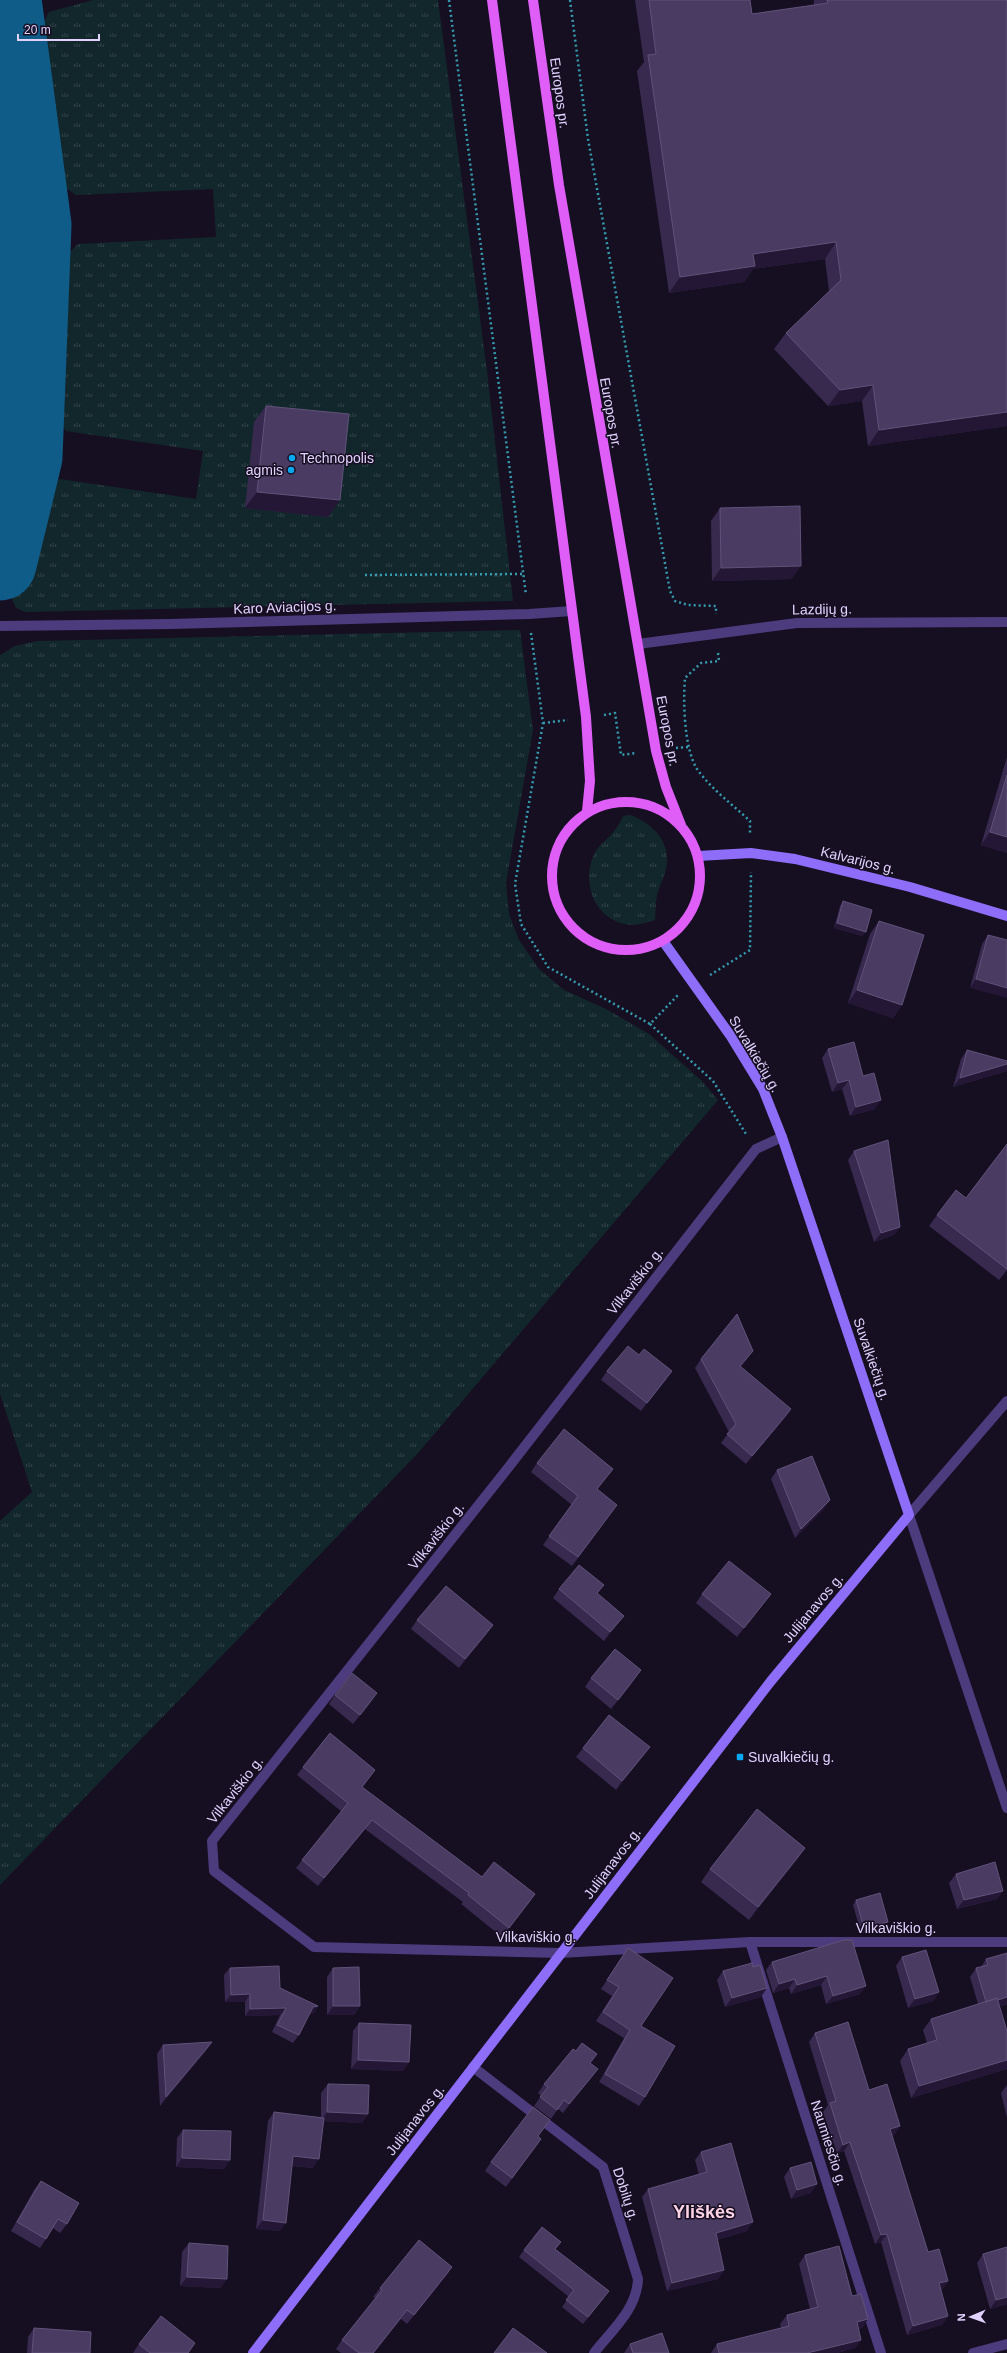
<svg xmlns="http://www.w3.org/2000/svg" width="1007" height="2353" font-family="Arial,sans-serif">
<defs>
<pattern id="grass-tufts" width="24" height="20" patternUnits="userSpaceOnUse"><rect width="24" height="20" fill="#12272b"/><path d="M3 7l-1-3M5 7V3M7 7l1-3M15 17l-1-3M17 17v-4M19 17l1-3" fill="none" stroke="#34454b"/></pattern>
</defs>
<rect width="100%" height="100%" fill="#160f22"/>
<path fill="url(#grass-tufts)" d="M93,0H438L487,371L513,601L26,612L16,608L12,599L36,497L60,479L196,499L203,451L66,431L49,407L59,262L78,244L216,237L213,189L76,195L56,181L35,38L49,12Z
M0,147L7,218L4,380L0,413Z
M520,630L533,730L506,883L509,914L519,940L539,969L564,990L606,1009L649,1034L702,1081L718,1100L419,1452L0,1885V1521L32,1492L0,1394V655L15,646L37,641Z
M630,815C650,822 669,839 667,863C666,874 661,882 658,892C655,901 656,911 655,920C646,923 636,926 625,924C595,918 582,884 593,857C596,848 603,843 610,836C615,831 620,823 623,816Z"/>
<g fill="none" stroke-linecap="round" stroke-linejoin="round">
<path stroke="#105c88" stroke-width="73" d="M0,564L26,457L35,225L5,0"/>
<path stroke="#349cae" stroke-width="2.5" stroke-dasharray="2 3" stroke-linecap="butt" d="M449,0L526,595
M570,0L588,139L670,591L675,601L688,605L716,606V614
M365,575L524,574
M531,633L543,723L515,884L521,924L548,967L650,1024L679,994
M718,653L719,661L701,663L685,678C683,702 684,748 697,769C711,789 732,804 750,821V835
M604,715L615,713L621,755L637,753
M543,723L568,720
M676,748L689,747
M710,975L750,950L751,872
M650,1024L713,1081L746,1134"/>
<path stroke="#4c3c7e" stroke-width="10" d="M0,626L171,624L529,614L572,611
M782,1137L756,1149L504,1473L212,1841L214,1871L314,1947L561,1953L750,1942H1007
M1007,1401L909,1515L1007,1808
M750,1942L881,2353
M473,2067L603,2167L638,2279C637,2309 612,2330 594,2353
M973,2353L1007,2344"/>
<path stroke="#4c3c7e" stroke-width="10" d="M638,644L797,623L1007,622"/>
<path stroke="#8e6df8" stroke-width="10" d="M698,856L751,853L795,859L910,887L1007,916
M253,2353L771,1681L909,1515L782,1137L763,1089L730,1035L663,941"/>
<path stroke="#df5ef8" stroke-width="10" d="M492,0L586,717L590,781L587,811
M533,0L559,185L656,751L666,787L681,825
M552 876a74 74 0 1 1 148 0a74 74 0 1 1-148 0Z"/>
</g>
<path fill="#38294f" d="M635,0H750L752,14L814,5V0H1007V426L868,446L862,401L828,406L774,349L786,333L829,291L825,259L753,269L744,282L669,293L637,71L644,62Z
M266,406L340,500L328,517L245,508L254,422Z
M720,508L792,579L712,581L711,521Z
M1007,757V853L981,845Z
M843,901L866,932L862,936L834,928L840,906Z
M879,921L902,1005L893,1018L848,1003L870,934Z
M988,935L1007,940L970,988L982,944Z
M828,1049L875,1109L850,1116L842,1089L832,1092L822,1058Z
M967,1050L1007,1061V1071L953,1087L961,1059Z
M1007,1144V1270L999,1280L929,1226L937,1215L966,1198Z
M854,1151L900,1227L894,1235L874,1242L848,1160Z
M639,1355L672,1371L641,1411L601,1380L607,1371Z
M701,1359H747L741,1367L791,1409L785,1418L746,1464L721,1443L729,1432L695,1368Z
M537,1463L613,1469L597,1489L617,1505L572,1566L543,1545L572,1505L531,1472Z
M777,1470L824,1509L795,1538L771,1479Z
M559,1589L597,1594L617,1625L604,1641L553,1598Z
M702,1594H771L764,1603L737,1637L696,1603Z
M417,1620L487,1634L459,1668L411,1629Z
M591,1678L635,1679L611,1709L585,1687Z
M335,1695L371,1702L353,1724L329,1704Z
M583,1748L643,1756L616,1790L576,1757Z
M303,1767L369,1778L362,1787L482,1877L535,1894L529,1903L502,1937L461,1904L463,1902L365,1829L318,1886L296,1868L302,1860L342,1812L297,1775Z
M805,1848L796,1861L749,1920L701,1882L710,1869Z
M956,1874L1003,1891L997,1899L957,1909L949,1883Z
M856,1900L885,1927L861,1933L853,1905Z
M844,1940L860,1994L826,2004L821,1985L791,1994L789,1988L773,1993L766,1970L772,1962Z
M628,1948L641,2026L645,2097L639,2106L599,2082L624,2038L596,2021L612,1996L601,1989Z
M902,1957L939,1992L933,2001L908,2008L896,1966Z
M986,1959L1007,2031V2069L911,2098L900,2061L908,2049L927,2043L923,2030L931,2019L978,2004L970,1977L976,1968L981,1967Z
M753,1967L761,1997L725,2007L717,1980L723,1971Z
M230,1968L280,1988L313,2014H309L299,2035L293,2043L272,2032L280,2015L245,2016V2002H225L224,1975Z
M333,1968L360,2006L354,2015H327V1977Z
M359,2023L409,2062L403,2071L351,2069L353,2031Z
M815,2033L869,2090L900,2126L894,2135L892,2136L928,2252L948,2281L942,2290H941L948,2316L942,2325L907,2335L881,2242L875,2244L844,2151L837,2153L823,2112L828,2105L809,2042Z
M212,2042L206,2051L160,2106L157,2054L163,2045Z
M591,2063L592,2077L563,2113L558,2109L551,2119L534,2106L541,2096L538,2093L544,2084Z
M328,2084L368,2114L362,2123L324,2121L313,2168L292,2166L280,2231L256,2229L268,2121L274,2112L321,2118V2093Z
M1007,2085V2118L1001,2093Z
M183,2130L230,2160L224,2169L176,2167L177,2138Z
M538,2136L541,2139L506,2187L485,2171L491,2162Z
M701,2152L747,2231L717,2240L724,2270L718,2279L667,2291L642,2197L648,2189L699,2175L695,2160Z
M790,2168L811,2193L791,2199L784,2177Z
M41,2181L67,2224L60,2233L53,2228L40,2248L11,2231L34,2190Z
M189,2243L221,2288L180,2286L182,2252Z
M1007,2247V2304L990,2309L977,2263L983,2254Z
M555,2249L604,2298L583,2324L562,2307L569,2297L519,2257L524,2250Z
M805,2255L852,2296L868,2319L862,2328L858,2329L861,2340L855,2348L837,2353H711L717,2344L781,2328L780,2324L787,2315L810,2309L799,2264Z
M452,2267L446,2276L407,2324L401,2319L374,2353H341L336,2349L342,2340L376,2298L373,2297L380,2288Z
M34,2328L90,2353H27L28,2337Z
M139,2344L189,2353H133Z
M630,2344L669,2353H624Z"/>
<path fill="#231735" d="M836,242L825,259L753,269L744,282L669,293L680,277L753,254Z
M873,385L862,401L828,406L840,390Z
M1007,412V426L868,446L879,430Z
M257,492L340,500L328,517L245,508Z
M801,566L792,579L712,581L721,568Z
M990,832L1007,837V853L981,845Z
M837,923L866,932L862,936L834,928Z
M976,979L1007,988V998L970,988Z
M857,990L902,1005L893,1018L848,1003Z
M1007,1064V1071L953,1087L960,1078Z
M849,1080L842,1089L832,1092L838,1083Z
M881,1100L875,1109L850,1116L856,1107Z
M900,1227L894,1235L874,1242L881,1233Z
M753,1351L747,1359L734,1375L740,1366Z
M672,1371L666,1380L641,1411L647,1403Z
M791,1409L785,1418L746,1464L752,1456Z
M830,1500L824,1509L795,1538L801,1529Z
M624,1616L617,1625L604,1641L610,1632Z
M493,1625L487,1634L459,1668L465,1659Z
M641,1670L635,1679L611,1709L618,1700Z
M377,1693L371,1702L353,1724L360,1715Z
M650,1747L643,1756L616,1790L622,1781Z
M372,1820L365,1829L318,1886L324,1878Z
M805,1848L796,1861L749,1920L758,1907Z
M1003,1891L997,1899L957,1909L964,1900Z
M535,1894L529,1903L502,1937L509,1928Z
M888,1922L885,1927L861,1933L864,1928Z
M827,1976L821,1985L791,1994L797,1985Z
M795,1979L789,1988L773,1993L779,1984Z
M866,1986L860,1994L826,2004L833,1996Z
M767,1988L761,1997L725,2007L732,1998Z
M939,1992L933,2001L908,2008L915,1999Z
M250,1994L245,2002H225L231,1995Z
M1007,1997V2005L980,2012L986,2003Z
M318,2006L313,2014H308L313,2007Z
M333,2006H360L354,2015H327Z
M286,2008L280,2015L245,2016L250,2009Z
M212,2042L206,2051L160,2106L166,2097Z
M358,2060L409,2062L403,2071L351,2069Z
M1007,2060V2069L911,2098L919,2086Z
M598,2069L592,2077L563,2113L569,2104Z
M327,2112L368,2114L362,2123L321,2121Z
M900,2126L894,2135L883,2138L890,2129Z
M541,2139L535,2148L506,2187L512,2178Z
M850,2142L844,2151L837,2153L843,2145Z
M293,2156L319,2159L313,2168L287,2165Z
M182,2158L230,2160L224,2169L176,2167Z
M817,2184L811,2193L791,2199L797,2190Z
M263,2220L286,2223L280,2231L256,2229Z
M753,2222L747,2231L710,2242L716,2233Z
M887,2234L881,2242L875,2244L881,2235Z
M452,2267L446,2276L407,2324L414,2315Z
M724,2270L718,2279L667,2291L672,2283Z
M187,2277L227,2279L221,2288L180,2286Z
M948,2281L942,2290L933,2292L939,2283Z
M1007,2297V2304L990,2309L996,2300Z
M407,2310L401,2319L374,2353H373Z
M948,2316L942,2325L907,2335L913,2326Z
M868,2319L862,2328L850,2331L857,2322Z
M861,2340L855,2348L837,2353H807Z"/>
<path fill="#4a3b62" stroke="#61527a" d="M649,0H750L752,14L828,3L827,0H1007V412L879,430L873,385L840,390L786,333L841,280L836,242L753,254L755,266L680,277L648,55L656,54Z
M266,406L349,414L340,500L257,492Z
M800,506L801,566L721,568L720,508Z
M1007,775V837L990,832Z
M843,901L872,910L866,932L837,923Z
M879,921L924,935L902,1005L857,990Z
M988,935L1007,940V988L976,979Z
M854,1042L863,1076L874,1073L881,1100L856,1107L849,1080L838,1083L828,1049Z
M967,1050L1007,1061V1064L960,1078Z
M888,1140L900,1227L881,1233L854,1151Z
M1007,1144V1269L937,1215L956,1190L966,1198Z
M737,1314L753,1351L740,1366L791,1409L752,1456L727,1434L736,1424L701,1359Z
M628,1346L639,1355L644,1349L672,1371L647,1403L607,1371Z
M564,1429L613,1469L597,1489L617,1505L578,1557L549,1536L578,1496L537,1463Z
M812,1456L830,1500L801,1529L777,1470Z
M729,1561L771,1594L744,1628L702,1594Z
M579,1565L604,1585L597,1593L624,1616L610,1632L559,1589Z
M446,1586L493,1625L465,1659L417,1620Z
M615,1649L641,1670L618,1700L591,1678Z
M352,1673L377,1693L360,1715L335,1695Z
M609,1715L650,1747L622,1781L583,1748Z
M330,1733L375,1770L362,1787L482,1877L494,1862L535,1894L509,1928L468,1895L469,1893L372,1820L324,1878L302,1860L348,1803L303,1767Z
M757,1809L805,1848L758,1907L710,1869Z
M995,1862L1003,1891L964,1900L956,1874Z
M880,1893L888,1922L864,1928L856,1900Z
M844,1940H852L866,1986L833,1996L827,1976L797,1985L795,1979L779,1984L772,1962Z
M628,1948L673,1978L641,2026L675,2046L645,2097L605,2074L630,2030L603,2012L619,1987L607,1980Z
M926,1950L939,1992L915,1999L902,1957Z
M1007,1953V1997L998,2000L997,1998L986,2002L976,1968L988,1965L986,1959Z
M752,1963L753,1967L760,1965L767,1988L732,1998L723,1971Z
M279,1966L280,1988L318,2006L313,2007L299,2035L277,2025L286,2008L250,2009V1994L231,1995L230,1968Z
M359,1967L360,2006H333V1968Z
M997,1998L1007,2031V2060L919,2086L908,2049L937,2040L931,2019Z
M848,2022L869,2090L887,2084L900,2126L890,2129L928,2252L939,2249L948,2281L939,2283L948,2316L913,2326L887,2234L881,2235L850,2142L843,2145L830,2103L836,2101L815,2033Z
M359,2023L411,2025L409,2062L358,2060Z
M212,2042L166,2097L163,2045Z
M582,2043L597,2054L590,2063L598,2069L569,2104L564,2100L557,2110L540,2097L548,2087L544,2084L573,2049L576,2051Z
M328,2084L369,2085L368,2114L327,2112Z
M533,2107L550,2120L538,2136L541,2139L512,2178L491,2162Z
M274,2112L324,2118L319,2159L293,2156L286,2223L263,2220Z
M183,2130L231,2131L230,2160L182,2158Z
M731,2143L753,2222L716,2233L724,2270L672,2283L648,2189L707,2172L701,2152Z
M811,2162L817,2184L797,2190L790,2168Z
M41,2181L79,2203L67,2224L58,2219L46,2239L17,2222Z
M542,2227L561,2242L555,2249L609,2291L588,2317L566,2300L574,2290L524,2250Z
M419,2240L452,2267L414,2315L407,2310L373,2353H359L342,2340L382,2290L380,2288Z
M189,2243L228,2246L227,2279L187,2277Z
M839,2246L852,2296L861,2294L868,2319L857,2322L861,2340L807,2353H719L717,2344L789,2326L787,2315L818,2307L805,2255Z
M1007,2247V2297L996,2300L983,2254Z
M161,2316L195,2343L188,2353H150L139,2344Z
M34,2328L91,2332L90,2353H32Z
M513,2328L547,2353H494Z
M662,2333L669,2353H633L630,2344Z"/>
<g fill="#0ba8ef" stroke="#160f22" stroke-width="1.5">
<circle cx="292" cy="458" r="4"/>
<circle cx="291" cy="470" r="4"/>
<rect x="736" y="1753" width="8" height="8" rx="2"/>
</g>
<g text-anchor="middle" stroke-width="3" stroke-linejoin="round" paint-order="stroke">
<g font-size="14" fill="#e0d1fd" stroke="#160f22">
<text transform="translate(560 93) rotate(82)" y="5">Europos pr.</text>
<text transform="translate(611 413) rotate(80)" y="5">Europos pr.</text>
<text transform="translate(285 607) rotate(-2)" y="5">Karo Aviacijos g.</text>
<text transform="translate(822 609) rotate(-1)" y="5">Lazdijų g.</text>
<text transform="translate(668 731) rotate(79)" y="5">Europos pr.</text>
<text transform="translate(858 860) rotate(14)" y="5">Kalvarijos g.</text>
<text transform="translate(755 1054) rotate(59)" y="5">Suvalkiečių g.</text>
<text transform="translate(635 1281) rotate(-52)" y="5">Vilkaviškio g.</text>
<text transform="translate(872 1359) rotate(71)" y="5">Suvalkiečių g.</text>
<text transform="translate(436 1536) rotate(-52)" y="5">Vilkaviškio g.</text>
<text transform="translate(813 1608) rotate(-50)" y="5">Julijanavos g.</text>
<text transform="translate(235 1790) rotate(-52)" y="5">Vilkaviškio g.</text>
<text transform="translate(612 1863) rotate(-53)" y="5">Julijanavos g.</text>
<text x="896" y="1933">Vilkaviškio g.</text>
<text x="536" y="1942">Vilkaviškio g.</text>
<text transform="translate(415 2120) rotate(-52)" y="5">Julijanavos g.</text>
<text transform="translate(829 2143) rotate(72)" y="5">Naumiesčio g.</text>
<text transform="translate(626 2194) rotate(72)" y="5">Dobilų g.</text>
</g>
<g font-size="14" fill="#e0d1fd" stroke="#160f22" text-anchor="start">
<text x="300" y="463">Technopolis</text>
<text x="283" y="475" text-anchor="end">agmis</text>
<text x="748" y="1762">Suvalkiečių g.</text>
</g>
<g font-size="18" font-weight="bold" fill="#fdd3e5" stroke="#160f22">
<text x="704" y="2218">Yliškės</text>
</g>
</g>
<g transform="translate(971 2317) rotate(268)" stroke="#160f22" stroke-width="3" paint-order="stroke">
<path d="M0-3L7 15L0 10L-7 15Z" fill="#e0d1fd"/>
<text y="-6" font-size="11" font-weight="bold" text-anchor="middle" fill="#e0d1fd">N</text>
</g>
<path d="M18 34v6h81v-6" fill="none" stroke="#e0d1fd" stroke-width="2"/>
<text x="24" y="34" font-size="12" fill="#e0d1fd" stroke="#160f22" stroke-width="3" paint-order="stroke">20 m</text>
</svg>
